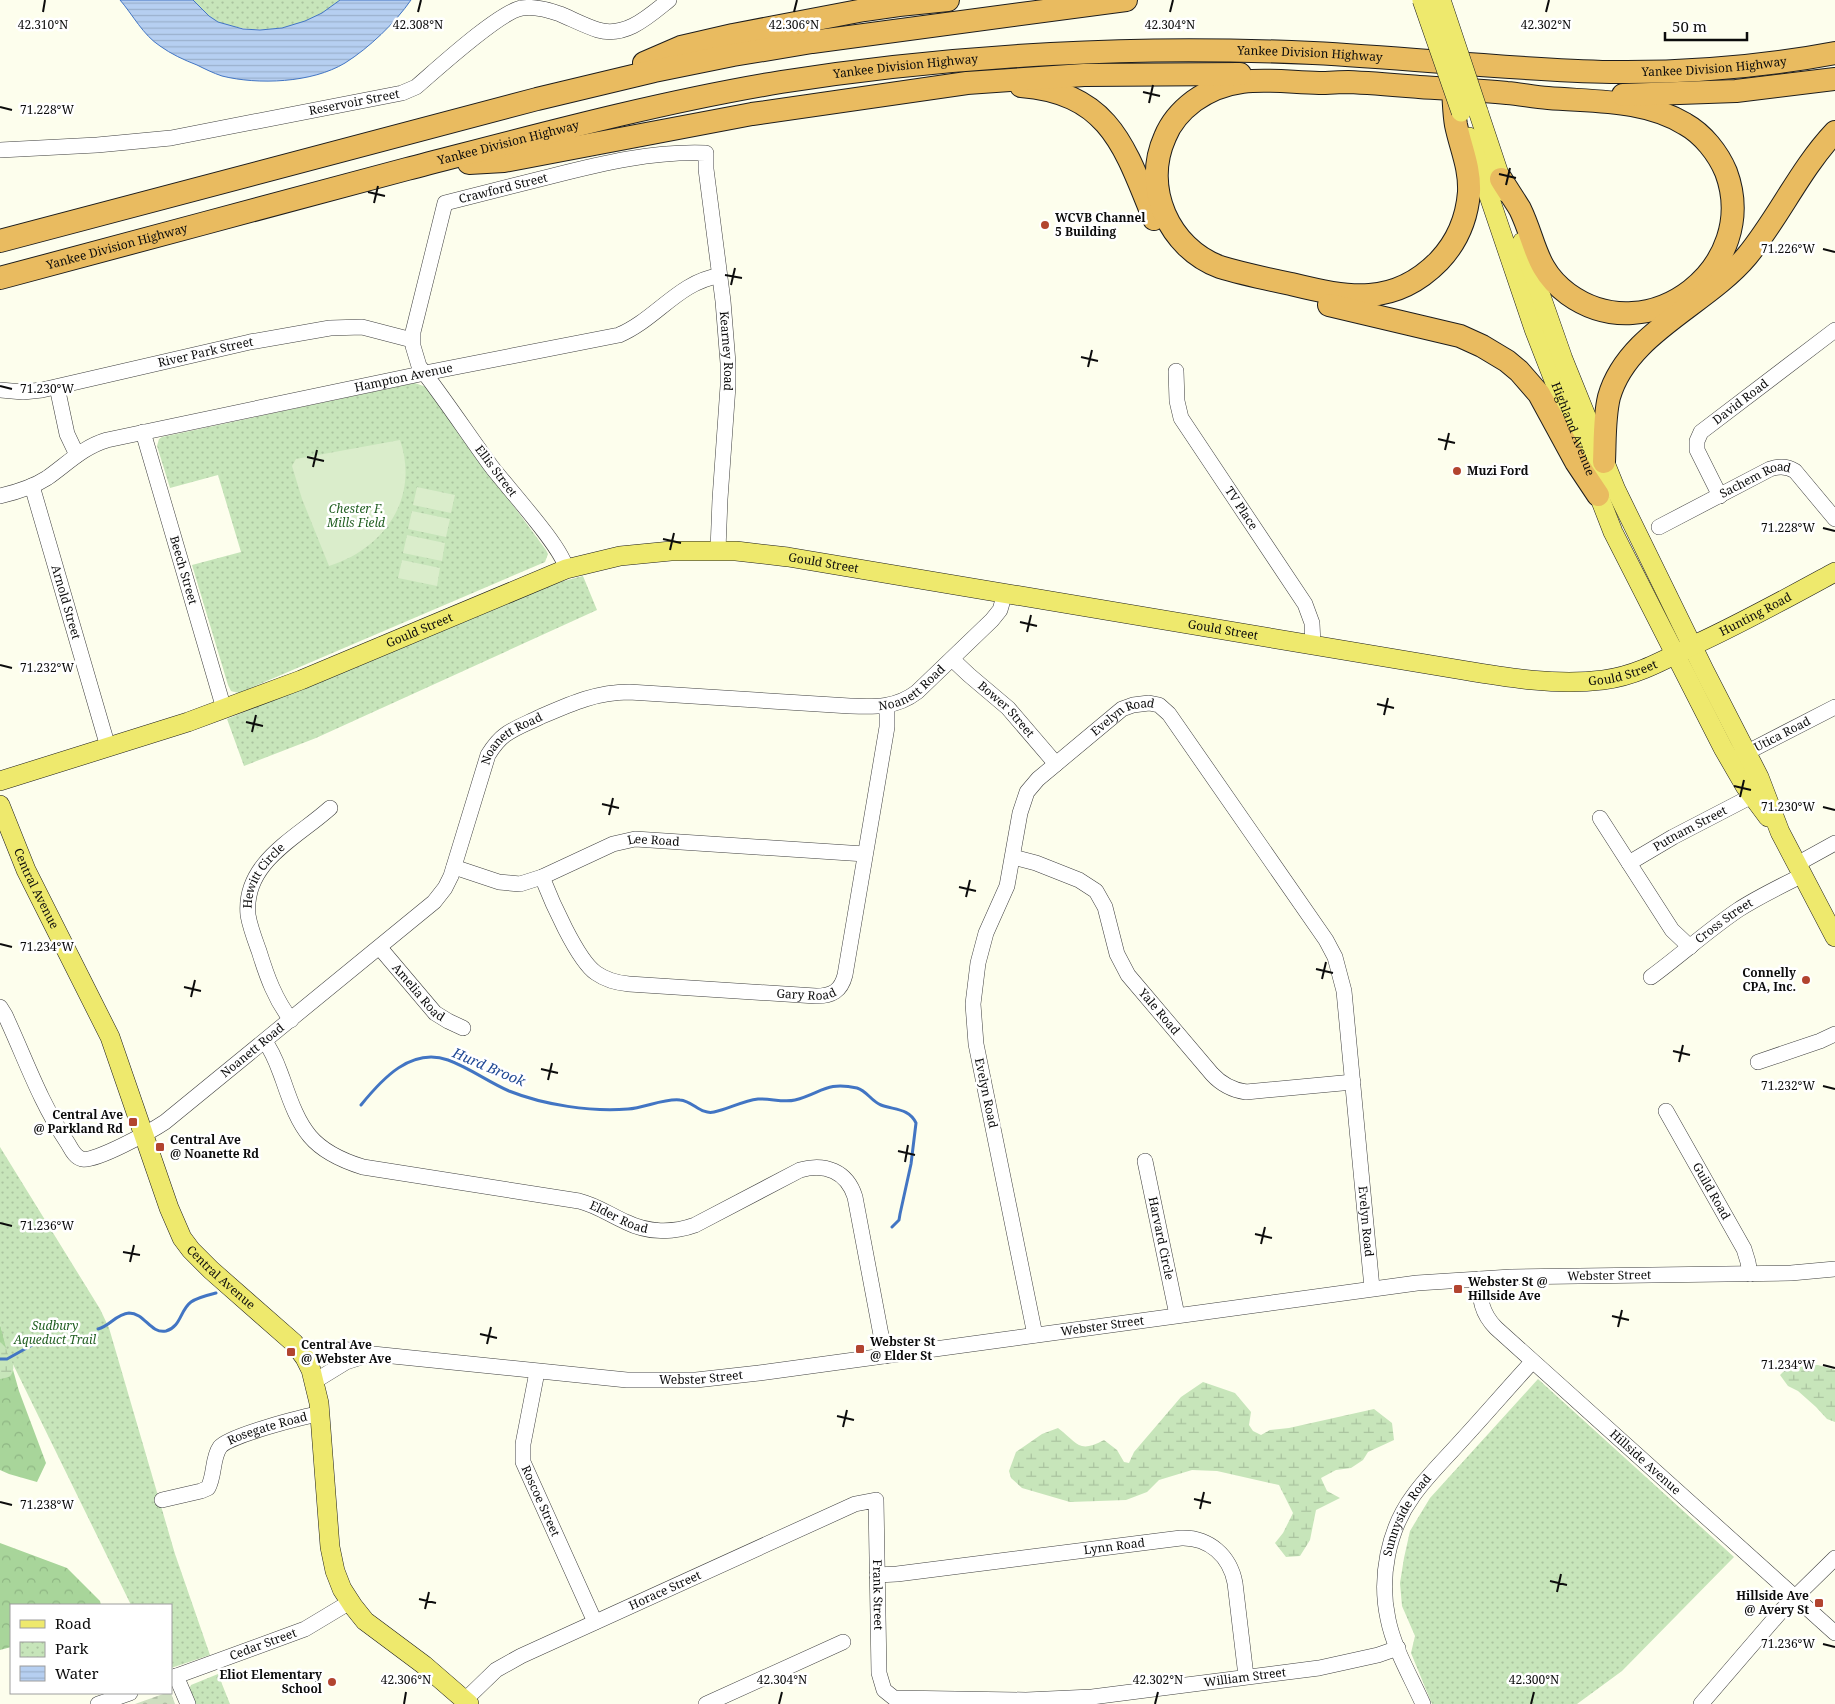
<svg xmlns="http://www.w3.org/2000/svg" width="1835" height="1704" font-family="'Noto Serif',serif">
<defs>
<pattern id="forest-crowns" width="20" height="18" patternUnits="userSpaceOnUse" patternTransform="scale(1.25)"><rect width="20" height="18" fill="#a8d59a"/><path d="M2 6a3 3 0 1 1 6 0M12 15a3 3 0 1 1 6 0" fill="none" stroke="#8fb684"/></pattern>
<pattern id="wetland-marsh" width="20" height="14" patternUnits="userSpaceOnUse" patternTransform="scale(1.25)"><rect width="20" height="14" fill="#c7e5ba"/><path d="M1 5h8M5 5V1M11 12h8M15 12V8" fill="none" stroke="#aac39f"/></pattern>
<pattern id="cemetery-stones" width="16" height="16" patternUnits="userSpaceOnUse" patternTransform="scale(1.25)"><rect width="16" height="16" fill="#cedec0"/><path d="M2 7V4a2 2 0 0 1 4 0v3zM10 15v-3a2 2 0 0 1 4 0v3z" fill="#b0bda4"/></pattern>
<pattern id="park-dots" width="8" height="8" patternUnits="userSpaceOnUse" patternTransform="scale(1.25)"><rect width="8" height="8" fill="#c7e5ba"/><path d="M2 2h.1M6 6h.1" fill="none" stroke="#aac39f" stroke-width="1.8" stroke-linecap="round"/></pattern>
<pattern id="water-rules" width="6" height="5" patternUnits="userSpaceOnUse" patternTransform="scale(1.25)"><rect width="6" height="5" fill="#b6cff1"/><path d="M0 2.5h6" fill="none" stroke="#9bb1cd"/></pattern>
</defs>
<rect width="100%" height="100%" fill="#fdfeed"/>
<path fill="url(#forest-crowns)" d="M0,1324L19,1391L46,1463L37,1482L9,1474L0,1470Z
M0,1543L67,1568L100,1601L101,1605H11V1647L0,1650Z"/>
<path fill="url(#wetland-marsh)" d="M0,1342C8,1348 18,1364 11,1375C9,1378 4,1378 0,1379Z
M1810,1365H1818L1835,1370V1422L1827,1419L1816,1407L1798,1391L1788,1386L1780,1375L1785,1370Z
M1203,1382L1235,1393L1251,1412L1249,1425L1253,1431L1261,1435L1270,1430L1289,1428L1374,1409L1392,1423L1394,1440L1368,1452L1363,1460L1351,1468L1336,1470L1321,1478L1327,1491L1340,1498L1316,1510L1310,1540L1300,1556L1286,1557L1275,1543L1283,1533L1293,1513L1279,1485L1217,1471L1192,1470L1159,1480L1147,1492L1126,1500L1070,1502L1022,1488L1011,1478L1009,1471L1016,1452L1042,1434L1058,1428C1078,1443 1078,1454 1104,1440L1117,1450L1124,1462L1129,1463L1134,1452L1181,1397Z"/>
<path fill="url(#cemetery-stones)" d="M166,1693H171L175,1704H135Z"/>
<path fill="url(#park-dots)" d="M193,0H340C312,27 267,35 231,26C225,24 218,23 212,19C205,15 199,6 193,0Z
M415,383L426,387L546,550L548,554L545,562L239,693L231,691L228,685L192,565L241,552L218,475L170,488L157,446L159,439L162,437Z
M583,576L597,610L316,738L244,766L227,719L552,584Z
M0,1147L100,1309L109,1328L175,1554L210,1655L171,1668V1605H131L7,1352L0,1324Z
M1538,1379L1734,1557L1622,1671L1577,1704H1432L1411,1653L1415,1636L1402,1606L1400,1583L1404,1558L1410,1531L1430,1498Z
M218,1674L230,1704H193L188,1691L191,1685Z"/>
<path fill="#daedcb" d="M400,440C420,498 384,549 329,566L302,499L292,466L296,459Z
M417,487L455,495L451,513L413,505Z
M412,511L450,519L446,537L408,529Z
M407,535L445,543L442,561L403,553Z
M402,560L440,568L437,586L398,578Z"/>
<path fill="url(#water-rules)" stroke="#4275c3" d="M120,0H193L209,16L218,22L243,29L260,30L282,28L305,21L322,13L340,0H411C395,23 369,48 345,63C312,83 258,85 222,76C213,73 205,69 197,65C184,60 171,54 160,46C143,35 133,15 120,0Z"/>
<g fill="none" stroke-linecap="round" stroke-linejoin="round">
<path stroke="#4275c3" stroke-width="3" d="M361,1105C382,1079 411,1047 448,1060C470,1068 488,1082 509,1091C544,1105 591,1112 628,1109C644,1108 665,1098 680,1100C693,1101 701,1115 714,1112C729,1109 742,1101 758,1099C770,1098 783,1103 795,1100C822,1093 826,1081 857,1088C867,1091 871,1101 881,1105C894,1110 909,1108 916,1123L911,1164L900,1214L899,1220L892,1227
M98,1329C110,1326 116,1314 129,1313C145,1313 150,1334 166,1331C181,1327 180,1310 191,1302C198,1297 208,1295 216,1293
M0,1359H7L41,1340"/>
<g stroke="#3f3f3f" stroke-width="16">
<g id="minor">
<path id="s1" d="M0,150L97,145L171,138L402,93L416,87C437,69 500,11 522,8C534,6 549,10 560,14C572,19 585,26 598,30C626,38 649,16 669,0"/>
<path id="s2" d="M1176,371L1177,401L1181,418L1305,604L1312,623L1313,645"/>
<path d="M57,387L67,434L77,455"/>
<path id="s3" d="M0,390L23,392L42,390L250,342L330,328L362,327L412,340"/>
<path id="s4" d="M143,432L224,709"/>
<path id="s5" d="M32,486L108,747"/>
<path id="s6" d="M0,496C17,492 33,487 47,478C67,464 83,447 107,440L425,373L619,335C655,320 680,281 719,276"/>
<path id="s7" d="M1720,496L1697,450V441L1701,432L1835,330"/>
<path id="s8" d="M1659,527L1770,469C1779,466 1787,466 1795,471L1835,519"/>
<path id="s9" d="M566,569C564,549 506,486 491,466C467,433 444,398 419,366L413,346V332L445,203C481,194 517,185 552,176C603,163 653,151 706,153V169L723,301L728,363V386L720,499L718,550"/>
<path id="s10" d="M952,659L969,675L1008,708L1056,764"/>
<path id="s11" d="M1736,758L1835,707"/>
<path d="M1600,818L1672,930L1690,947"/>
<path id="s12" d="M1013,857L1036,863L1079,880L1096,891L1105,907L1117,954L1128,975L1212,1074C1222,1085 1232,1090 1246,1092L1353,1082"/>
<path id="s13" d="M1629,863L1673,837L1752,796"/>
<path d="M1797,864L1835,843"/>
<path id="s14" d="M454,867L499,882L520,884L542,877L613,844L635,839L865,854"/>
<path id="s15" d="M542,877C551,900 577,960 596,973C606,980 617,983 629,984L816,996C832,996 841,991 845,975L887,727V706"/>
<path id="s16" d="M380,948L435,1013L448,1021L463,1028"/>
<path id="s17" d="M1651,977C1681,955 1707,931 1738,910C1758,897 1781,886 1803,875"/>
<path id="s18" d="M0,1007L5,1015C26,1060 39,1100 67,1142C71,1148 74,1157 82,1159C94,1163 153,1130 165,1122L434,902L445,888L451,876L488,755C493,747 498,740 505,735C516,727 528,723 540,717C570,704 596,692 629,692L850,706C875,707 896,708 917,692L992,620L1000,610L1005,593"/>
<path id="s19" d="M291,1020C275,999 267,977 259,951C255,940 250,927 248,915C243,862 297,838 330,808"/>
<path id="s20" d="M265,1042C274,1053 278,1067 283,1080C300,1130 311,1151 363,1167L579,1201C596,1205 610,1215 626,1222C648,1233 673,1233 695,1225L800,1170C825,1163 847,1171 855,1197L885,1356"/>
<path d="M1758,1062L1820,1041L1835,1034"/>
<path id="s21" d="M1666,1111L1744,1249L1748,1262L1750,1274"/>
<path id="s22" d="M1145,1161L1177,1315"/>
<path id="s23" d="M1479,1279C1480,1299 1481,1313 1496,1328L1835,1633"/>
<path id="s24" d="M1035,1335L976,1044L973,1004L978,963L986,933L1007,886L1020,813L1027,792L1038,779L1122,709L1133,705L1149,703L1159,705L1169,714L1326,940L1335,957L1344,991L1372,1288"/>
<path id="s25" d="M302,1353C329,1347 346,1348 373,1354L627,1380H696L759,1373L1417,1283L1511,1277L1791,1273L1835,1269"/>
<path id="s26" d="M537,1372L523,1444V1462L595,1622"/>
<path d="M315,1381L346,1362L371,1354"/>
<path id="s27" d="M162,1500L201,1491L208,1488C215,1475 212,1458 220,1447C228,1436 304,1416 320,1414"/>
<path id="s28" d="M877,1575L897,1574L1181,1538C1209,1537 1230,1556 1235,1583L1246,1676"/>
<path d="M176,1676L188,1704"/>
<path id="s29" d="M171,1678L305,1629L350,1602"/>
<path id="s30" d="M465,1700L496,1670L521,1656L855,1504L876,1500L879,1673L884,1690L894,1698L1026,1700L1092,1697L1319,1668L1378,1655L1398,1648"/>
<path d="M98,1704L130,1693"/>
<path d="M706,1704L843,1642"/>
<path id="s31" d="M1423,1704C1411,1677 1394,1649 1388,1619C1379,1578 1388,1530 1413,1496C1427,1476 1445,1459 1461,1441C1485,1415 1508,1388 1532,1362"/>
<path d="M1701,1704L1782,1610L1835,1558"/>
</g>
</g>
<g stroke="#1d1d1d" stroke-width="20">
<g id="major">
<path d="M1478,111L1505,192"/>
<path id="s32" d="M1469,137L1534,329L1613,532L1723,748L1745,786L1768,817"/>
<path d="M1522,242L1563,359L1616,490L1704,670L1759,777L1780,832L1835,937"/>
<path id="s33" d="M0,781L188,722L301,680L566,569L620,556L671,551H736L788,557L1456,669C1504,677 1553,686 1603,680C1636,676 1664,660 1694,645C1742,623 1789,597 1835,572"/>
<path id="s34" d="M0,805L26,870L110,1037L169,1208L182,1238L191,1250L211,1270L294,1343L305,1358L311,1370L319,1403L330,1547L335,1571L342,1589L353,1606L365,1621L424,1665L469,1704"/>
</g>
</g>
<g stroke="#1d1d1d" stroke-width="24">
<g id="highway">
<path d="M644,63L681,47L733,35L864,10L899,5L948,0"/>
<path d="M1021,86C1110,93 1125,148 1154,219"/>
<path d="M1453,91C1454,102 1454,114 1456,125C1461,149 1470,167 1469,192C1467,218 1457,242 1439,261C1394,307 1348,298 1291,284C1267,279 1243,274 1220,267C1169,248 1142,188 1165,137C1171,122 1182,110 1194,101C1234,72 1274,82 1319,83C1329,83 1339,82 1348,82C1372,83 1395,85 1419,87C1448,89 1478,90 1507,93C1520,94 1534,97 1548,98C1594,102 1644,99 1685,124C1703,134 1718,153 1726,172C1761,266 1650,353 1568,294C1535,270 1536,242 1520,209C1514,199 1507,189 1501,179"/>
<path d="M1623,95L1736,91L1835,79"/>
<path d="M469,163L504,161L752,114L967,83L1084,75L1240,74"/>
<path d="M0,241L537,99L654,71L733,55L812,42L1126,0"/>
<path id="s35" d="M0,278C136,242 271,205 407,169C531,137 654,103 781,82C870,68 960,59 1051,54C1138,49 1225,49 1313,53C1412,58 1512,70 1611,72C1686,73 1761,67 1835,53"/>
<path d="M1329,305L1460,336L1482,346L1507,361L1519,371L1539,394L1576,462L1598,495"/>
<path d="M1604,462C1605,440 1604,418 1609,397C1627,333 1706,305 1747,256C1779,217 1800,169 1835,132"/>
</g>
</g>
<use href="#minor" stroke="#fff" stroke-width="15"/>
<use href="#major" stroke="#eee96d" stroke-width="19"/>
<use href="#highway" stroke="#e9bb60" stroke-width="22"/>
<g stroke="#1d1d1d" stroke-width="20" stroke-linecap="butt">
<path id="major-bridge" d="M1422,0L1461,112
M1441,0L1478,111"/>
</g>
<use href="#major-bridge" stroke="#eee96d" stroke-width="19"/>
</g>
<path fill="none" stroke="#0c0c0c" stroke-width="2" d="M43,12L45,0M418,12L421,0M794,12L797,0M1170,12L1173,0M1546,12L1549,0M1143,92L1160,96M1149,103L1153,85M0,107L12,110M1499,174L1516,178M1506,185L1510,168M368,192L385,196M374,203L378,186M1823,249L1835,252M725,275L742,278M731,285L735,268M1081,357L1098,361M1088,367L1092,350M0,386L12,389M1438,439L1455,443M1445,450L1449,433M307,457L324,461M313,467L317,450M1823,528L1835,531M663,539L681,543M670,550L674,533M1020,622L1037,626M1027,632L1031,615M0,665L12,668M1377,704L1394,708M1384,715L1388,698M246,722L263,726M252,732L256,715M1734,786L1751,790M1740,797L1744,780M602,804L619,808M1823,807L1835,810M609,815L613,798M959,887L976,891M966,897L970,880M0,944L12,947M1316,969L1333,973M1322,979L1326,962M184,987L201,991M191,997L195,980M1673,1051L1690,1055M1679,1062L1683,1045M541,1069L558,1073M548,1080L552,1063M1823,1086L1835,1089M898,1151L915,1155M905,1162L908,1145M0,1223L12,1226M1255,1234L1272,1238M1261,1244L1265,1227M123,1252L140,1255M130,1262L134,1245M1612,1316L1629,1320M1618,1327L1622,1310M480,1334L497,1338M487,1344L491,1327M1823,1365L1835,1368M837,1416L854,1420M843,1427L847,1410M1194,1499L1211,1503M0,1502L12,1505M1200,1509L1204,1492M1550,1581L1567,1585M1557,1592L1561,1574M419,1599L436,1603M425,1609L429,1592M1823,1644L1835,1647M404,1704L406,1692M779,1704L782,1692M1155,1704L1158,1692M1531,1704L1534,1692"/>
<g fill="#b2442f" stroke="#fff" stroke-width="2">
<circle cx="1045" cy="225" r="5"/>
<circle cx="1457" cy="471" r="5"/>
<circle cx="1806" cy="980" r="5"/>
<rect x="128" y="1117" width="10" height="10" rx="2.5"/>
<rect x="155" y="1142" width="10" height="10" rx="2.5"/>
<rect x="1453" y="1284" width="10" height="10" rx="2.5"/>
<rect x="855" y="1344" width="10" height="10" rx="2.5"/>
<rect x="286" y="1347" width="10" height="10" rx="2.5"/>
<rect x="1814" y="1598" width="10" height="10" rx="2.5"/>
<circle cx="332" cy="1682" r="5"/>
</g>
<g text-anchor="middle" stroke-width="5" stroke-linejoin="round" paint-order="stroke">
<g font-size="12" fill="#0c0c0c" stroke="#fff">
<text dy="4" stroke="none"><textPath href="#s35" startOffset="1336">Yankee Division Highway</textPath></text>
<text dy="4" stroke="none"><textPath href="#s35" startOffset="1741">Yankee Division Highway</textPath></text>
<text dy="4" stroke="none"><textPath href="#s35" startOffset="931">Yankee Division Highway</textPath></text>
<text dy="4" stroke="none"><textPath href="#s1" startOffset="358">Reservoir Street</textPath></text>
<text dy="4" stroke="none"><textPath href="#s35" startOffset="526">Yankee Division Highway</textPath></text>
<text dy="4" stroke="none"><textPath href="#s9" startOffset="479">Crawford Street</textPath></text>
<text dy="4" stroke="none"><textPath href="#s35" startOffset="121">Yankee Division Highway</textPath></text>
<text dy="4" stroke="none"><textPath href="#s9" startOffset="885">Kearney Road</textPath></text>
<text dy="4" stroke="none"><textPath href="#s3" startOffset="210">River Park Street</textPath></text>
<text dy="4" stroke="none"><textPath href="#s6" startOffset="425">Hampton Avenue</textPath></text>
<text dy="4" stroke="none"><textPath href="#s7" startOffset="120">David Road</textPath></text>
<text dy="4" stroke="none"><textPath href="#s32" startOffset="310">Highland Avenue</textPath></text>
<text transform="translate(496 471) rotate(53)" y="4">Ellis Street</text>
<text dy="4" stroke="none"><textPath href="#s8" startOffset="108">Sachem Road</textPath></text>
<text dy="4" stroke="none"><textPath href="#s2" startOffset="156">TV Place</textPath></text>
<text dy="4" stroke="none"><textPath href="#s33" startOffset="865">Gould Street</textPath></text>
<text dy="4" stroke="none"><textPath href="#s4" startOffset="144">Beech Street</textPath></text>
<text dy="4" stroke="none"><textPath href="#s5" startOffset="121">Arnold Street</textPath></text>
<text dy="4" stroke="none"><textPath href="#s33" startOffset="1821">Hunting Road</textPath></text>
<text dy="4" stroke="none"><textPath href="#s33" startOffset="446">Gould Street</textPath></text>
<text dy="4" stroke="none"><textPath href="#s33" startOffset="1270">Gould Street</textPath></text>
<text dy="4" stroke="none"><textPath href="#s33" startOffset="1675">Gould Street</textPath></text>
<text dy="4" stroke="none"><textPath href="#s18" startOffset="1219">Noanett Road</textPath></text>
<text dy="4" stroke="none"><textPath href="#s10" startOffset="74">Bower Street</textPath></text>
<text dy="4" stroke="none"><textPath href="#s24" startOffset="681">Evelyn Road</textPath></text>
<text dy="4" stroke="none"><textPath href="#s11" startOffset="52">Utica Road</textPath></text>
<text dy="4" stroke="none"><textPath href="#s18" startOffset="800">Noanett Road</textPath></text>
<text dy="4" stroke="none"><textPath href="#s13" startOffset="70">Putnam Street</textPath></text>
<text dy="4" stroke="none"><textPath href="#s14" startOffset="211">Lee Road</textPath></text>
<text dy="4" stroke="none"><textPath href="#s19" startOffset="158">Hewitt Circle</textPath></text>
<text dy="4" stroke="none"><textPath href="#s34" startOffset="91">Central Avenue</textPath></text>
<text dy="4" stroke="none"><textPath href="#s17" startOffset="92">Cross Street</textPath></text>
<text dy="4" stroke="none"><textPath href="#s16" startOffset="59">Amelia Road</textPath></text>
<text dy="4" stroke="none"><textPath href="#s15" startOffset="324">Gary Road</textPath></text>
<text dy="4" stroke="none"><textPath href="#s12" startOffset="229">Yale Road</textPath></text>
<text dy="4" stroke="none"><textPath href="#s18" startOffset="379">Noanett Road</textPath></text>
<text transform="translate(986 1093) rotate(78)" y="4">Evelyn Road</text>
<text dy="4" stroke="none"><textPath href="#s21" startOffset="92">Guild Road</textPath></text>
<text dy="4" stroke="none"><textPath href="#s20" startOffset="429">Elder Road</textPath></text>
<text dy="4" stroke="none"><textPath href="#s24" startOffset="1296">Evelyn Road</textPath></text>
<text dy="4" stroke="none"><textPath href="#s22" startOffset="79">Harvard Circle</textPath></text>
<text dy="4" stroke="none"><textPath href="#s25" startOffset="1316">Webster Street</textPath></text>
<text dy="4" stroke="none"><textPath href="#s34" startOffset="526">Central Avenue</textPath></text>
<text dy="4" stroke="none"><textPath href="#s25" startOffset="806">Webster Street</textPath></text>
<text dy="4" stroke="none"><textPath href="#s25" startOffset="401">Webster Street</textPath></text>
<text dy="4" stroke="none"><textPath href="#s27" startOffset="142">Rosegate Road</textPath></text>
<text dy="4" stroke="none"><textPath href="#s23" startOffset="254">Hillside Avenue</textPath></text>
<text dy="4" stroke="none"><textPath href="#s26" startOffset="134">Roscoe Street</textPath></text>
<text dy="4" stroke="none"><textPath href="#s31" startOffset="201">Sunnyside Road</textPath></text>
<text dy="4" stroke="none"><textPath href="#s28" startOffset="239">Lynn Road</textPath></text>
<text dy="4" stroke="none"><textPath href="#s30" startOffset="230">Horace Street</textPath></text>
<text dy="4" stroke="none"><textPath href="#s30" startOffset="555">Frank Street</textPath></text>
<text dy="4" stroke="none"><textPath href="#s29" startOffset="98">Cedar Street</textPath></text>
<text dy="4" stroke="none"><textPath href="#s30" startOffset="1016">William Street</textPath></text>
</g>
<g font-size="12" font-weight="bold" fill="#0c0c0c" stroke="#fff" text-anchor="start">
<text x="1055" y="222">WCVB Channel<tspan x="1055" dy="14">5 Building</tspan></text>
<text x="1467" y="475">Muzi Ford</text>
<text x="1796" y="977" text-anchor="end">Connelly<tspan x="1796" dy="14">CPA, Inc.</tspan></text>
<text x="123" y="1119" text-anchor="end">Central Ave<tspan x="123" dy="14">@ Parkland Rd</tspan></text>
<text x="170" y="1144">Central Ave<tspan x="170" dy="14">@ Noanette Rd</tspan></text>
<text x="1468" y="1286">Webster St @<tspan x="1468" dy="14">Hillside Ave</tspan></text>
<text x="870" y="1346">Webster St<tspan x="870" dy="14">@ Elder St</tspan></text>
<text x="301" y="1349">Central Ave<tspan x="301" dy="14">@ Webster Ave</tspan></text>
<text x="1809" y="1600" text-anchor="end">Hillside Ave<tspan x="1809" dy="14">@ Avery St</tspan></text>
<text x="322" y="1679" text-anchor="end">Eliot Elementary<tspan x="322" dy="14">School</tspan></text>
</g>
<g font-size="12" font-style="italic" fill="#225f22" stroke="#fff">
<text x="356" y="513">Chester F.<tspan x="356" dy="14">Mills Field</tspan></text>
<text x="55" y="1330">Sudbury<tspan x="55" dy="14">Aqueduct Trail</tspan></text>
</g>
<g font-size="14" font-style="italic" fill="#204994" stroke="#fff">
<text transform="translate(489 1067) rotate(23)" y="5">Hurd Brook</text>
</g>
</g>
<g font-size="12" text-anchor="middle" fill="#0c0c0c" stroke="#fff" stroke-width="5" stroke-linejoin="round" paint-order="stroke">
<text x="43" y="29">42.310°N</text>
<text x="418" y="29">42.308°N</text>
<text x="794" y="29">42.306°N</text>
<text x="1170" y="29">42.304°N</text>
<text x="1546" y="29">42.302°N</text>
<text x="47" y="114">71.228°W</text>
<text x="1788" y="253">71.226°W</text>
<text x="47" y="393">71.230°W</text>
<text x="1788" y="532">71.228°W</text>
<text x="47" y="672">71.232°W</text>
<text x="1788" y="811">71.230°W</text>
<text x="47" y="951">71.234°W</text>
<text x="1788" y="1090">71.232°W</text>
<text x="47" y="1230">71.236°W</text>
<text x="1788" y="1369">71.234°W</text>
<text x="47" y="1509">71.238°W</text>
<text x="1788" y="1648">71.236°W</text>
<text x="406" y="1684">42.306°N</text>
<text x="782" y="1684">42.304°N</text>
<text x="1158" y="1684">42.302°N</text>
<text x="1534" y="1684">42.300°N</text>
</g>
<rect x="10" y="1604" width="162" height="90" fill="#ffffff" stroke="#9e9e9e"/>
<rect x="20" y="1620" width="25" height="8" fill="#eee96d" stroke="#9e9e9e"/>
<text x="55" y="1629" font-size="15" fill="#0c0c0c">Road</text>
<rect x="20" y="1642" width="25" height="15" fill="url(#park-dots)" stroke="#9e9e9e"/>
<text x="55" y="1654" font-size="15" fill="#0c0c0c">Park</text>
<rect x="20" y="1666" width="25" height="15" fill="url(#water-rules)" stroke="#9e9e9e"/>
<text x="55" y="1679" font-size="15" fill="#0c0c0c">Water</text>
<path d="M1665 32v8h82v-8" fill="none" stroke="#0c0c0c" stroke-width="2.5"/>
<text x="1672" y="32" font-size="15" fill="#0c0c0c" stroke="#ffffff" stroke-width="4" paint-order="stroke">50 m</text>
</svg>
